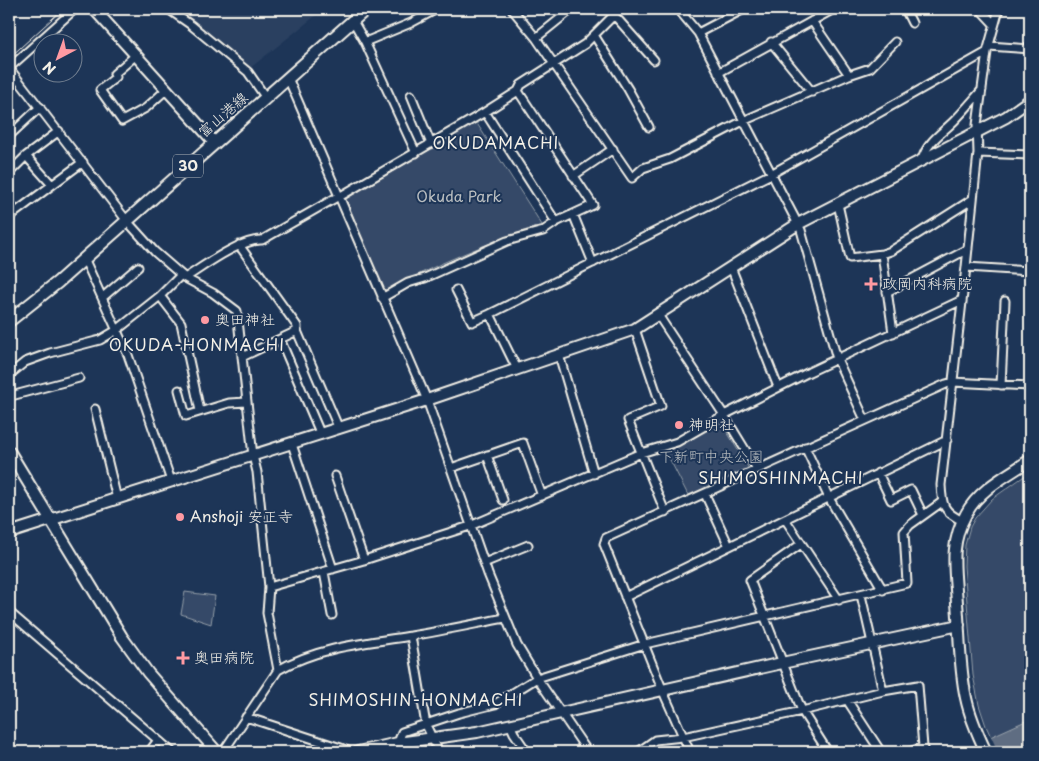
<svg xmlns="http://www.w3.org/2000/svg" width="1039" height="761" font-family="'Playpen Sans','Klee One',sans-serif">
<rect width="100%" height="100%" fill="#1d3557"/>
<filter id="ink" filterUnits="userSpaceOnUse"><feTurbulence type="fractalNoise" baseFrequency=".02" numOctaves="2"/><feDisplacementMap in="SourceGraphic" scale="10" xChannelSelector="R" yChannelSelector="G"/><feConvolveMatrix kernelMatrix="1 2 1 2 8 2 1 2 1" color-interpolation-filters="sRGB"/></filter>
<g filter="url(#ink)">
<path fill="#2a4060" d="M174,9H324L249,69L194,23Z"/>
<path fill="#354a67" stroke="#949ea8" d="M476,122L542,225C488,242 434,265 384,292L346,199Z
M720,420L749,469L689,497L664,448Z
M1030,472V752H998L986,726L979,705L973,675L964,566L965,545L970,527L975,518L992,499Z
M185,592L215,596L211,624L181,614Z"/>
<path fill="#5e6d82" stroke="#9aa2ab" d="M1030,557V625C1025,602 1025,581 1030,557Z
M1030,719V752H957Z"/>
<path fill="#1d3557" d="M990,734L998,752H973L970,744Z"/>
<g fill="none" stroke-linecap="round" stroke-linejoin="round">
<path stroke="#c0c3c4" stroke-width="1" stroke-dasharray="6 5" stroke-linecap="butt" d="M1018,752L1030,746
M1023,752L1030,749"/>
<g stroke="#f4f1e8" stroke-width="11">
<path id="street" d="M168,9L191,25L248,72L266,98
M512,9L536,38L632,178L643,168L670,159L743,121L849,75L870,68L895,42
M678,9L698,33L801,230L837,359L865,420
M905,9L912,23
M980,9L994,24
M614,15L654,60
M353,21L365,42L411,23L437,9
M812,21L849,75
M698,33L744,9
M594,35L628,89L649,127
M536,38L572,9
M365,42L416,153
M771,42L812,92
M989,46L1030,49
M136,55L114,74L116,77L100,90L122,121L146,108L167,89
M9,68L127,221L155,252L185,278L213,293L237,311L253,456L257,472L269,587L267,613L278,670
M9,68L75,9
M718,73L834,9
M288,78L427,400L488,574L517,645L537,678L588,752
M411,95L431,144
M485,112L556,222
M9,136L40,107
M978,153L1030,155
M26,156L59,131
M922,160C927,142 941,134 954,121C964,111 973,100 982,90
M9,173L26,156L52,185
M573,176L613,149
M339,197L485,112L518,91L521,85L585,44L620,9
M838,204L850,258L882,254L891,251L973,199
M573,214L593,263
M9,217L83,162
M239,245L297,326V331
M882,254L893,333
M84,258L128,355L171,481
M731,267L778,387
M966,267L1030,271
M181,275L160,296L181,323L200,411
M185,278C204,266 240,239 262,240L339,196
M456,290L472,322L490,314
M887,292L968,249
M103,297L138,267
M382,298L408,283L425,278L507,241L543,231L556,222L593,205L518,91
M658,315L724,415L757,469
M635,329L661,406L628,420L665,512
M559,355L594,474
M242,357L280,339
M517,369L490,314L771,174L987,52
M9,375L25,362L50,353L100,340L117,330L160,296
M1001,385L1005,301
M179,390L186,416L229,403L247,402
M9,395L11,396L79,378
M95,409L117,499
M321,435L280,339L297,331L339,429
M292,444L333,569
M805,447L829,498L883,590
M487,455L503,500
M451,468L523,443L542,496
M878,473L891,500L911,490L923,515
M335,476L364,560
M705,494L729,546
M785,519L839,600
M963,521C943,512 942,505 941,485L966,267L978,153L977,125L987,52L999,9
M801,544L750,580L802,711L828,752
M484,563L528,545
M324,572L332,615
M269,587L364,560L470,526L641,453L677,442L724,415L809,372L962,300
M861,595L883,691
M625,597L947,440
M9,612L172,752
M411,636L426,725L439,752
M847,700L881,752
M246,717L341,748L350,752
M510,724L514,733L527,752
M398,743L402,732L459,713L495,704L537,678L645,644L907,583L904,532L910,525L942,502
M149,752L158,740
M223,752L278,670C318,647 365,643 411,636C442,631 474,624 505,618
M638,752L655,740L683,737L802,711L883,691L918,685L923,747L910,752
M690,752L665,696L604,544L606,538L946,384L953,382L1030,386"/>
</g>
<g stroke="#f4f1e8" stroke-width="14">
<path id="secondary" d="M94,9L215,143
M9,451L122,637L148,673L217,752
M9,533L427,400L635,329L798,224L1006,117L1030,100
M358,752L398,743L477,732L782,663L959,625
M986,752C978,735 970,717 966,698C959,667 960,635 957,603C955,570 949,545 966,514C979,489 1008,475 1030,460"/>
</g>
<g stroke="#f4f1e8" stroke-width="15">
<path id="primary" d="M9,321L58,282L366,9"/>
</g>
<use href="#street" stroke="#1d3557" stroke-width="7"/>
<use href="#secondary" stroke="#1d3557" stroke-width="10"/>
<use href="#primary" stroke="#1d3557" stroke-width="11"/>
<path stroke="#f4f1e8" stroke-width="1" d="M9,58L63,9"/>
</g>
</g>
<g fill="#ff9aa2" stroke="#1d3557" stroke-width="2">
<path d="M868.5 276.5h5v5h5v5h-5v5h-5v-5h-5v-5h5z"/>
<circle cx="205" cy="320" r="5"/>
<circle cx="679" cy="425" r="5"/>
<circle cx="180" cy="517" r="5"/>
<path d="M180.5 650.5h5v5h5v5h-5v5h-5v-5h-5v-5h5z"/>
</g>
<g text-anchor="middle" stroke-width="4" stroke-linejoin="round" paint-order="stroke">
<rect fill="#1d3557" stroke="#b4b9bc" stroke-width="1" x="173" y="154.5" width="30" height="23" rx="4"/>
<g font-size="14" font-weight="bold" fill="#f4f1e8">
<text x="188" y="171">30</text>
</g>
<g font-size="15" fill="#f4f1e8" stroke="#1d3557">
<text transform="translate(223 115) rotate(-41)" y="5">富山港線</text>
</g>
<g font-size="15" fill="#bbbfc1" stroke="#1d3557">
<text x="459" y="202">Okuda Park</text>
<text x="711" y="462">下新町中央公園</text>
</g>
<g font-size="15" fill="#f4f1e8" stroke="#1d3557" text-anchor="start">
<text x="882" y="289">政岡内科病院</text>
<text x="215" y="325">奥田神社</text>
<text x="689" y="430">神明社</text>
<text x="190" y="522">Anshoji 安正寺</text>
<text x="194" y="663">奥田病院</text>
</g>
<g font-size="16" letter-spacing="1" fill="#f4f1e8" stroke="#1d3557">
<text x="496" y="149">OKUDAMACHI</text>
<text x="197" y="351">OKUDA-HONMACHI</text>
<text x="781" y="484">SHIMOSHINMACHI</text>
<text x="416" y="706">SHIMOSHIN-HONMACHI</text>
</g>
</g>
<rect width="1039" height="761" fill="none" stroke="#1d3557" stroke-width="30"/>
<rect x="15" y="15" width="1009" height="731" fill="none" stroke="#f4f1e8" stroke-width="2" filter="url(#ink)"/>
<g transform="translate(58 58) rotate(221)"><circle r="24" fill="#1d3557" stroke="#738091"/>
<path d="M0-4L9 19L0 12L-9 19Z" fill="#ff9aa2"/>
<text y="-8" font-size="14" font-weight="bold" text-anchor="middle" fill="#f4f1e8">N</text>
</g>
</svg>
